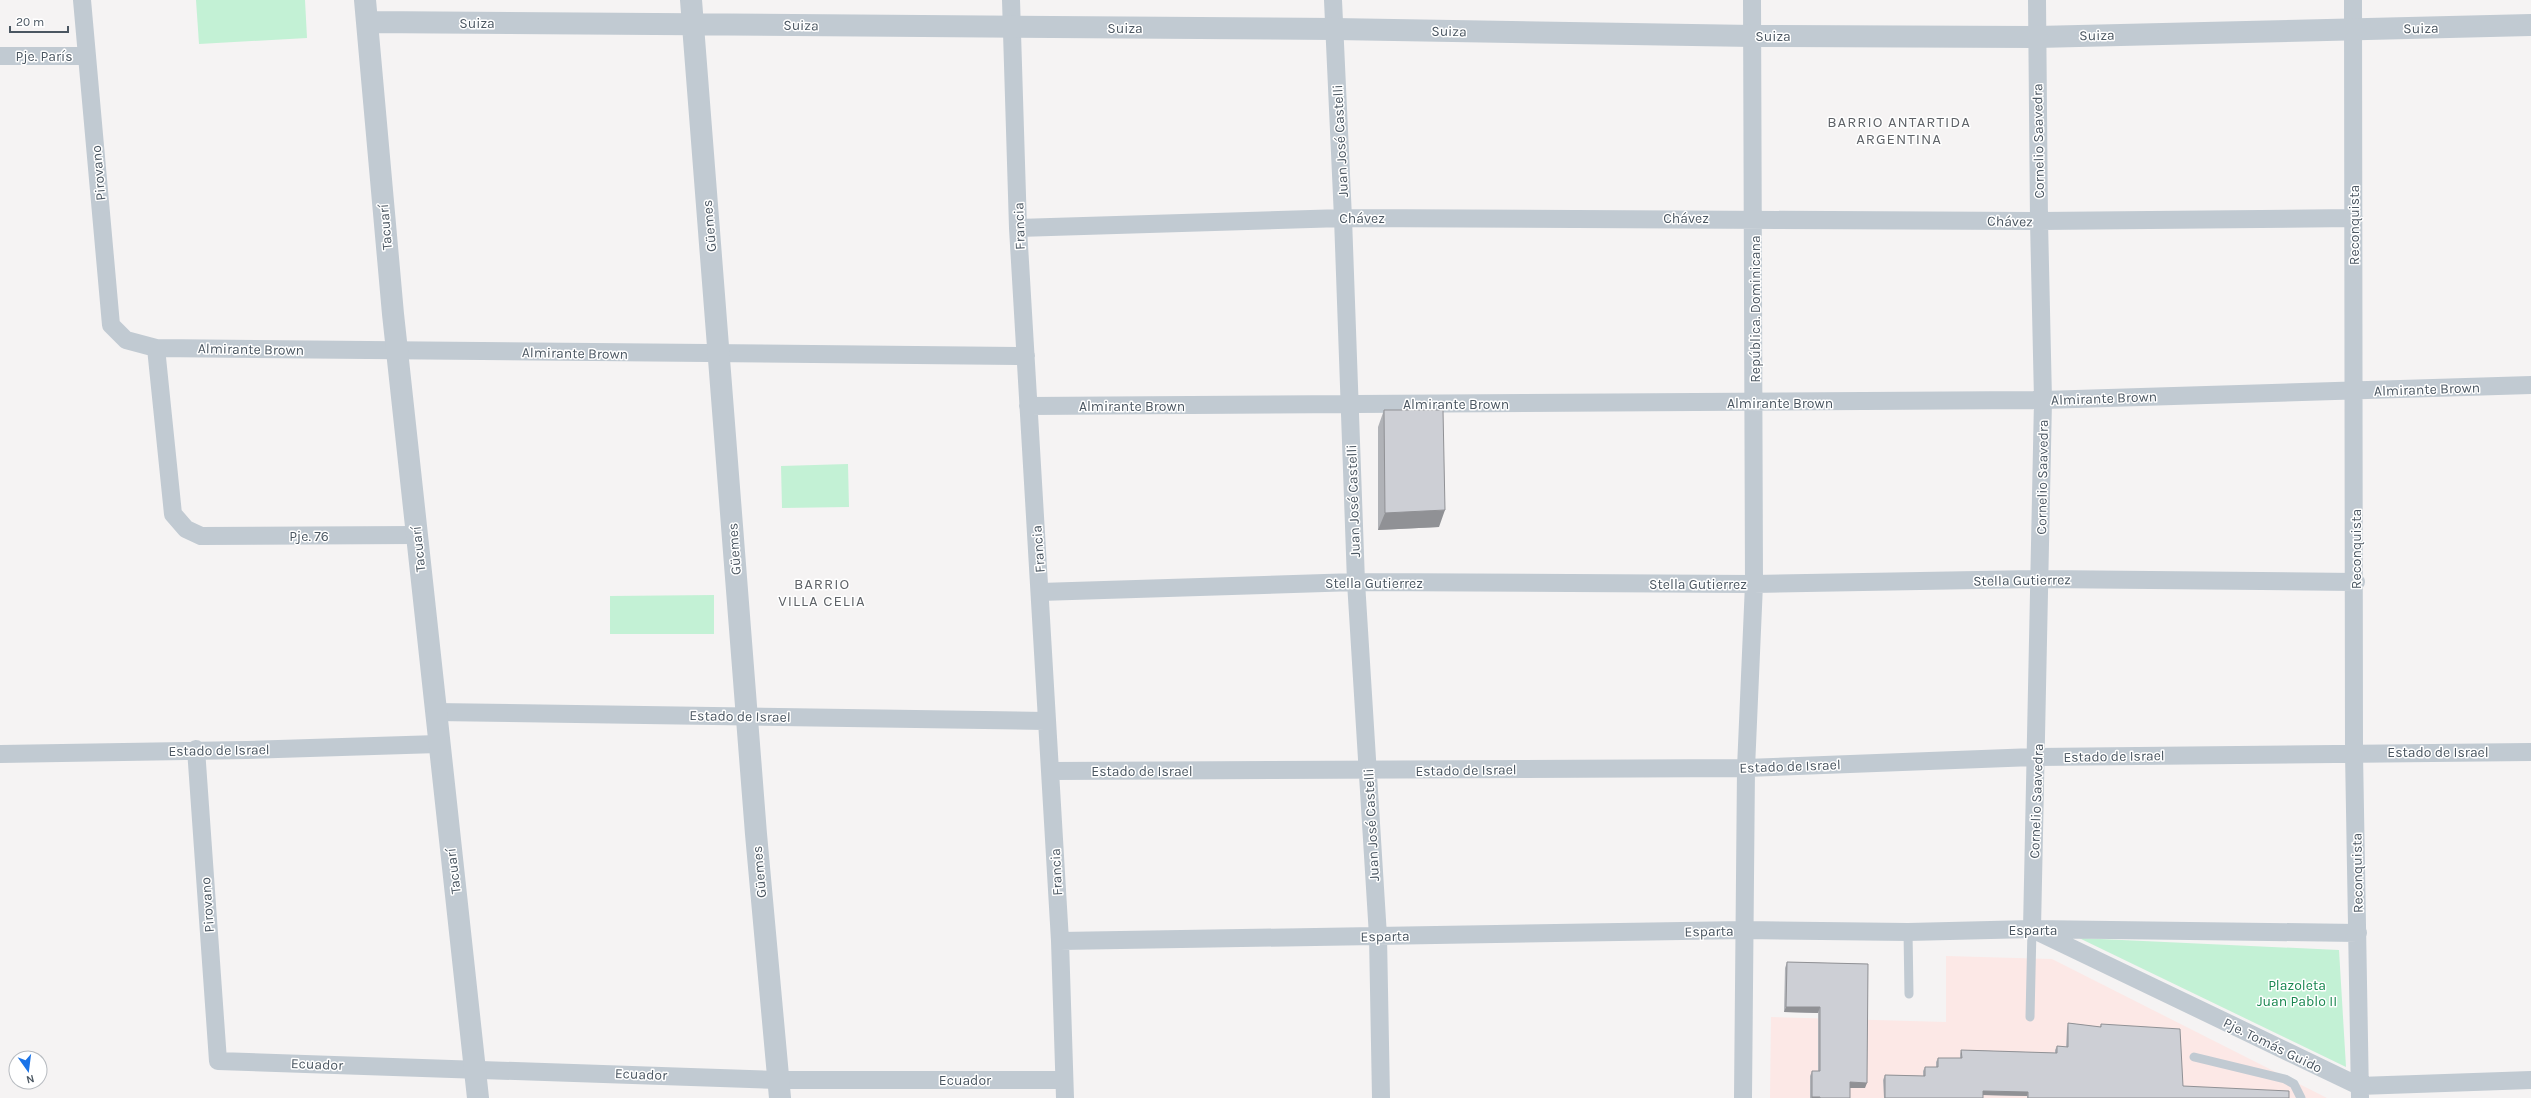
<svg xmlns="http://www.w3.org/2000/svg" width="2531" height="1098" font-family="Karla,sans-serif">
<rect width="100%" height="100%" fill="#f5f3f3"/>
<path fill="#fce8e6" d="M1946,956L2052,959L2327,1098H1770L1771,1017L1946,1022Z"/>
<path fill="#c3f1d5" d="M196,0H305L307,38L199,44Z
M848,464L849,507L782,508L781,466Z
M714,595V634H610V596Z
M2079,938L2339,950L2346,1067Z"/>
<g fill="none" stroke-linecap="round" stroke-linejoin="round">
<path stroke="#c1cad2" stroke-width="9" d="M1908,932L1909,994
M2030,1017L2032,929
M2194,1057L2285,1079L2294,1084L2301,1098"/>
<path stroke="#c1cad2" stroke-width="18" d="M82,0L111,325L126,340L156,348L1026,356
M1011,0L1018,228L1060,941L1065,1098
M1333,0L1343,218L1356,582L1378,936L1381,1098
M2037,0L2039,221L2043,400L2032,929L2359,1086L2531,1080
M2353,0L2354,753L2360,1097
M0,56H87
M1018,228L1343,218L2039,221L2354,218
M156,348L173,514L186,529L201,536L417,535
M1028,406L2043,400L2531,385
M1040,592L1356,582L1754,584L2041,579L2356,582
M435,712L1045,721
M196,749L218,1061L779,1080H1063
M0,754L247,750L438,744
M1050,771L1746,768L2037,757L2531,752
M1060,941L1745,930L1908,932L2032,929L2358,933
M1743,1098L1746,768L1754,584L1752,0"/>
<path stroke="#c1cad2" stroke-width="22" d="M365,0L393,314L478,1098
M691,0L756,834L780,1098
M367,22L1335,29L1753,36L2037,37L2531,25"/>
</g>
<path fill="#b0b2b7" d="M1384,410L1439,527L1378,530V427Z
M1787,962L1868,964L1865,1088H1850V1098H1810V1076L1812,1071H1818V1013L1784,1012L1785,968Z
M2068,1023L2100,1027L2101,1024L2183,1086L2289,1098H2027V1096L1983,1095V1098H1884L1883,1080L1885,1075L1923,1076V1071L1925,1067H1936V1062L1938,1058H1960V1054L1961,1050L2055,1053V1050L2057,1046L2066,1047L2067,1028Z"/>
<path fill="#909195" d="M1445,510L1439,527L1378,530L1385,513Z
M1786,1007H1820L1818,1013L1784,1012Z
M1850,1082L1867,1083L1865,1088H1848Z
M1983,1091L2028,1092L2027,1096L1982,1095Z
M1812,1097H1820L1819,1098H1811Z"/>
<path fill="#cdcfd5" stroke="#909195" d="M1384,410H1443L1445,510L1385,513Z
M1787,962L1868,964L1867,1083L1850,1082V1098H1820V1097H1812V1071H1820V1007H1786Z
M2068,1023L2101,1027V1024L2180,1029L2183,1086L2289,1091V1098H2028V1092L1983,1091V1098H1885V1075L1925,1076V1067H1938V1058H1962L1961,1050L2057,1053V1046L2068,1047Z"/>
<g text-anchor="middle" stroke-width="3" stroke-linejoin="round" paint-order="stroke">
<g font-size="14" fill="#4a5661" stroke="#fff">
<text x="477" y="28">Suiza</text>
<text transform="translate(801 25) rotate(1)" y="5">Suiza</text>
<text x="1125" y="33">Suiza</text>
<text transform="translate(2421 28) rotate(-1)" y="5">Suiza</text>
<text transform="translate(1449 31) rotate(1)" y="5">Suiza</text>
<text transform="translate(2097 35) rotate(-1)" y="5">Suiza</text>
<text x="1773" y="41">Suiza</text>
<text x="44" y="61">Pje. París</text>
<text transform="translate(1340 141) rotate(-93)" y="5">Juan José Castelli</text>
<text transform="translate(2038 141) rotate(-91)" y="5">Cornelio Saavedra</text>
<text transform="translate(98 173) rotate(-95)" y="5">Pirovano</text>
<text x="1362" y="223">Chávez</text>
<text x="1686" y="223">Chávez</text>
<text transform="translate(2010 221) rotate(1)" y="5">Chávez</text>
<text transform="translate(2354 225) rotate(-90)" y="5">Reconquista</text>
<text transform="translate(709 226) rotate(-95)" y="5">Güemes</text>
<text transform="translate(1019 226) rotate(-92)" y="5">Francia</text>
<text transform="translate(385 227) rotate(-95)" y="5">Tacuarí</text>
<text transform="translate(1755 309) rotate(-90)" y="5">República. Dominicana</text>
<text transform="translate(251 349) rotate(1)" y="5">Almirante Brown</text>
<text transform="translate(575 353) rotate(1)" y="5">Almirante Brown</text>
<text transform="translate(2427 389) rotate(-2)" y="5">Almirante Brown</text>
<text transform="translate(2104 398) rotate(-2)" y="5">Almirante Brown</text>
<text x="1780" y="408">Almirante Brown</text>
<text x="1456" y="409">Almirante Brown</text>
<text x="1132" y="411">Almirante Brown</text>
<text transform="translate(2042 477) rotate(-89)" y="5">Cornelio Saavedra</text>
<text transform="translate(1353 501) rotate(-92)" y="5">Juan José Castelli</text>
<text x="309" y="541">Pje. 76</text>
<text transform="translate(418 549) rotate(-96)" y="5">Tacuarí</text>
<text transform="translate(734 549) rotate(-94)" y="5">Güemes</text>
<text transform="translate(1038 549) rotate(-94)" y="5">Francia</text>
<text transform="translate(2356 549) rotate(-90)" y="5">Reconquista</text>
<text transform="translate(2022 580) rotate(-1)" y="5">Stella Gutierrez</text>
<text x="1374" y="588">Stella Gutierrez</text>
<text x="1698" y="589">Stella Gutierrez</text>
<text transform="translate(740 716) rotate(1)" y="5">Estado de Israel</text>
<text transform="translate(219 750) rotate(-1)" y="5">Estado de Israel</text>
<text x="2438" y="757">Estado de Israel</text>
<text transform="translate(2114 756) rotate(-1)" y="5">Estado de Israel</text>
<text transform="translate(1790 766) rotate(-2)" y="5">Estado de Israel</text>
<text transform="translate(1466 770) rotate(-1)" y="5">Estado de Israel</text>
<text x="1142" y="776">Estado de Israel</text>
<text transform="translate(2036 801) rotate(-88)" y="5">Cornelio Saavedra</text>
<text transform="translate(1371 825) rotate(-93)" y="5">Juan José Castelli</text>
<text transform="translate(453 871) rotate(-97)" y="5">Tacuarí</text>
<text transform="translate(759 872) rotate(-95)" y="5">Güemes</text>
<text transform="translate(1056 872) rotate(-93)" y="5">Francia</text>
<text transform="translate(2357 873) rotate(-91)" y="5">Reconquista</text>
<text transform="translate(207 905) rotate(-94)" y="5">Pirovano</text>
<text x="2033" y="935">Esparta</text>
<text transform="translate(1709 931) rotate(-1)" y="5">Esparta</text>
<text transform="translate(1385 936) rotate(-1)" y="5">Esparta</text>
<text transform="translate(2273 1045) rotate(26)" y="5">Pje. Tomás Guido</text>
<text transform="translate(317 1064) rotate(2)" y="5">Ecuador</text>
<text transform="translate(641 1074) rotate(2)" y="5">Ecuador</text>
<text x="965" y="1085">Ecuador</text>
</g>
<g font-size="14" fill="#17864f" stroke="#fff">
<text x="2297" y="990">Plazoleta<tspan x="2297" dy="16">Juan Pablo II</tspan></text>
</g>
<g font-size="15" letter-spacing="1" fill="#5f6368" stroke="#fff">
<text x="1899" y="127">BARRIO ANTARTIDA<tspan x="1899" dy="17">ARGENTINA</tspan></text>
<text x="822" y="589">BARRIO<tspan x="822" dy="17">VILLA CELIA</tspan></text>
</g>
</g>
<g transform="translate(28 1070) rotate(166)"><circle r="19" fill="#ffffff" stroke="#b7bbc0"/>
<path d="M0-3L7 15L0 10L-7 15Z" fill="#1a73e8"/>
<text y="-6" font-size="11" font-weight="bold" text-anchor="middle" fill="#4a5661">N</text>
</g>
<path d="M10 26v6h58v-6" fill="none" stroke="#4a5661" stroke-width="2"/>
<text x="16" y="26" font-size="12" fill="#4a5661" stroke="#ffffff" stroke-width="3" paint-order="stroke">20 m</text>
</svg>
